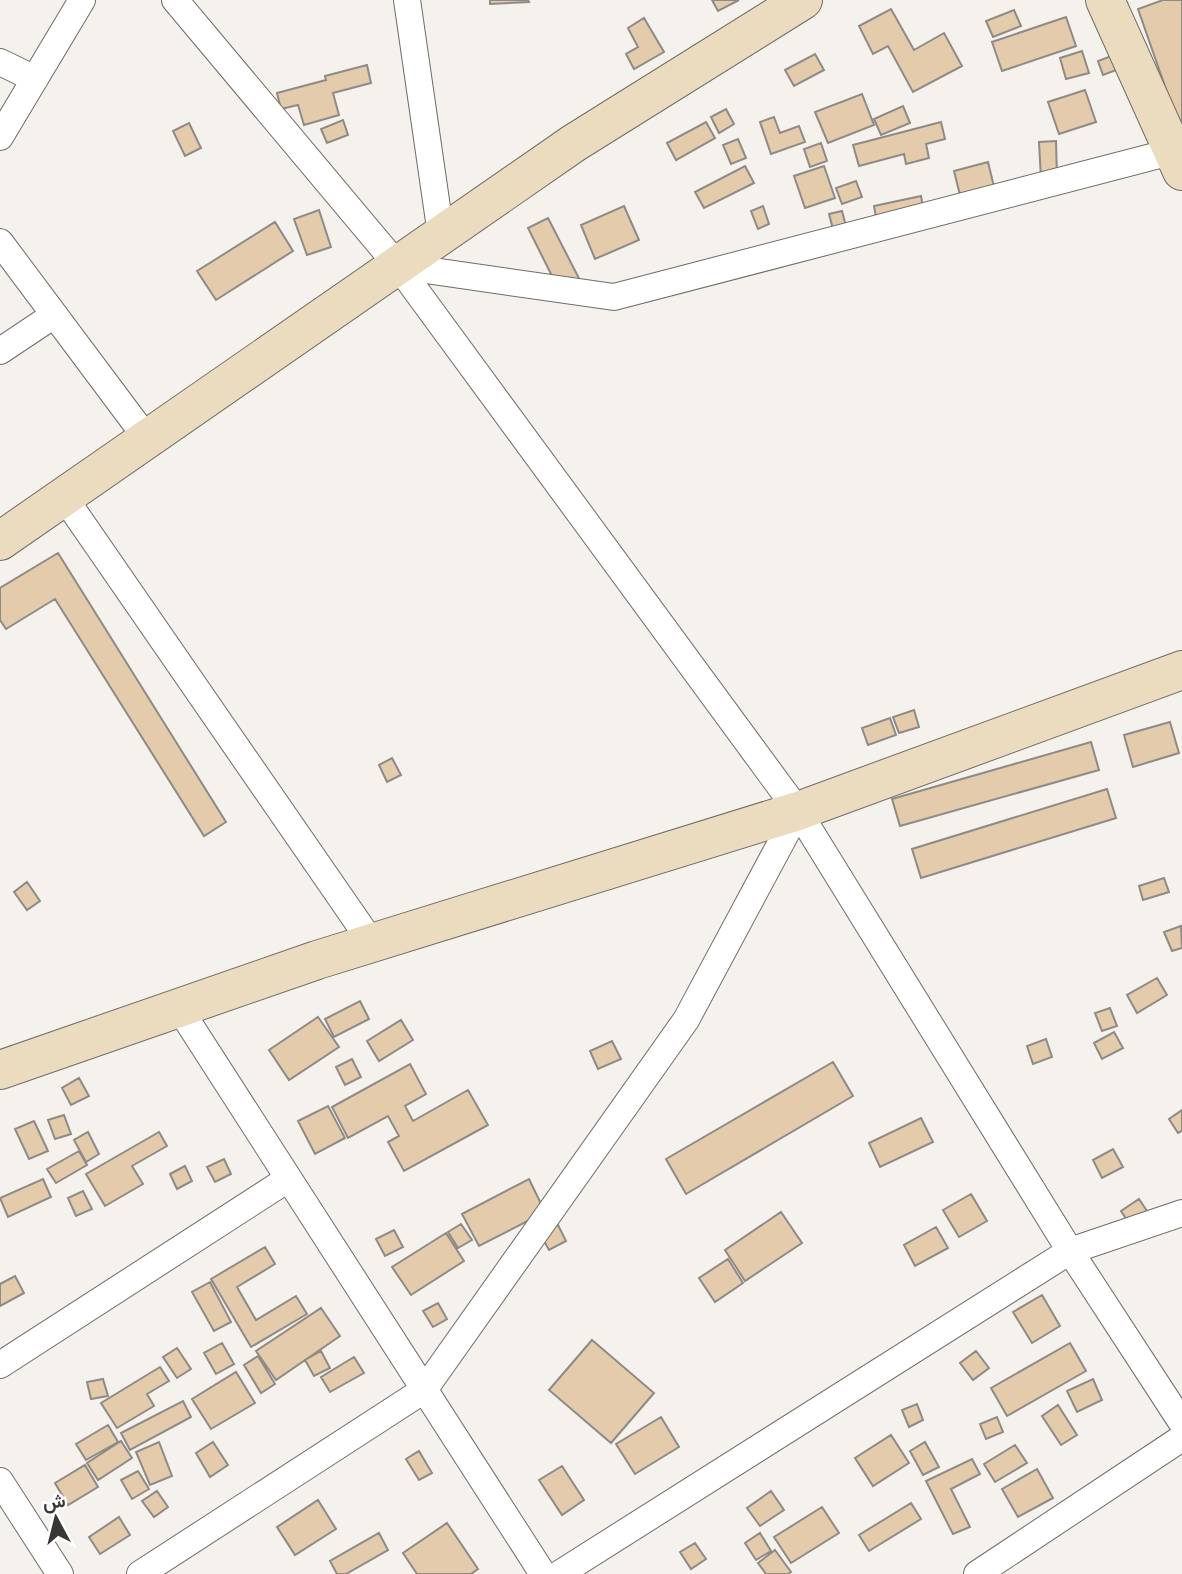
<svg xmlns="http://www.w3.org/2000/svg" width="1182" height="1574" font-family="'Golos Text',Vazirmatn,sans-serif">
<rect width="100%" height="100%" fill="#f5f1ed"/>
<path fill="#e3cbac" stroke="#8e8b87" stroke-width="2" d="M490,0H528L529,2L490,4Z
M712,0H739L718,11Z
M1163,0H1182V135L1138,9Z
M891,9L914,50L944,33L962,66L913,92L888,46L873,54L859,26Z
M1014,10L1021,26L993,37L986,21Z
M1066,17L1076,46L1002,71L992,42Z
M644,18L664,52L634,69L626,54L638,47L628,28Z
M1082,51L1089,73L1066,79L1060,58Z
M815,54L824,70L794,86L785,70Z
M1114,55L1119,69L1103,75L1098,61Z
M367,65L371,83L333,93L339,115L304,125L298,105L281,109L277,93L326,80L325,76Z
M1085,90L1096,122L1059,134L1048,102Z
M862,94L874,125L828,143L815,112Z
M903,106L910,123L881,135L874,119Z
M726,109L734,124L719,133L711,117Z
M774,117L780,133L799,126L805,142L771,154L760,122Z
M343,120L348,135L327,143L321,129Z
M706,122L715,138L676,160L667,143Z
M941,122L945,139L926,144L929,158L906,164L904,154L859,166L853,145Z
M189,123L201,148L185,156L173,131Z
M738,139L746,158L731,164L723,145Z
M1056,141L1057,178L1041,179L1039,142Z
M821,143L827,161L810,167L804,149Z
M988,162L996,195L962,203L954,171Z
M745,166L754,183L704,208L695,192Z
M824,166L835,198L805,208L794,176Z
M856,181L862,197L842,204L836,188Z
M921,196L924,213L877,223L874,206Z
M624,206L639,240L595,259L581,225Z
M763,206L769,224L758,229L751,211Z
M319,210L331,247L307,255L294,219Z
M842,211L847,230L834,233L829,214Z
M548,218L586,292L565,302L528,228Z
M275,222L293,251L216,300L197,271Z
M58,553L226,822L204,836L55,599L6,629L0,620V588Z
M914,710L919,727L899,733L893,717Z
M890,718L896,735L868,745L862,728Z
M1170,722L1179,753L1133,767L1124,735Z
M1091,742L1099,770L900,826L892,799Z
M392,758L401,775L387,782L379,765Z
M1107,789L1116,818L921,878L912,849Z
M1164,878L1169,892L1143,900L1139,886Z
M27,882L40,901L27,910L14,892Z
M1181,926L1182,948L1172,951L1164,932Z
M1157,978L1167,995L1137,1013L1127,995Z
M360,1001L369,1019L334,1037L325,1019Z
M1110,1008L1117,1026L1102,1031L1095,1013Z
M318,1017L339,1047L289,1080L269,1050Z
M401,1020L413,1040L379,1061L367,1041Z
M1114,1032L1123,1048L1102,1059L1094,1043Z
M1046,1039L1052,1057L1033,1064L1027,1046Z
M612,1041L621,1059L598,1069L590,1051Z
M352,1059L361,1077L345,1085L336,1067Z
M833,1062L853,1096L686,1194L666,1159Z
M410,1064L426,1094L405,1106L413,1121L468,1090L488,1125L404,1171L388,1142L399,1136L388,1116L348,1138L332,1107Z
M79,1078L89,1096L71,1105L62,1088Z
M328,1106L345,1138L315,1154L298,1121Z
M1182,1110V1131L1178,1133L1169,1119Z
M64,1115L71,1134L55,1139L48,1120Z
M921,1118L933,1142L880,1167L869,1143Z
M34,1121L48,1151L29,1159L15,1129Z
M88,1132L99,1154L86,1162L74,1140Z
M159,1132L167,1146L132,1166L143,1184L105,1206L86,1174Z
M1113,1149L1123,1167L1102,1178L1093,1160Z
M79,1151L87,1165L56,1183L47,1169Z
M224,1159L231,1174L215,1182L207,1167Z
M185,1166L192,1181L177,1189L170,1174Z
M43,1179L51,1197L8,1217L0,1198Z
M529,1179L545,1212L479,1246L462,1214Z
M83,1191L92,1209L76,1216L68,1198Z
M971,1194L987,1221L959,1237L943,1210Z
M1139,1199L1149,1214L1131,1226L1121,1211Z
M781,1212L802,1243L745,1281L725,1250Z
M557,1223L566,1241L549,1250L539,1232Z
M461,1224L472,1240L458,1248L448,1232Z
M936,1227L948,1248L915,1266L904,1245Z
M394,1230L403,1247L385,1256L376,1239Z
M446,1233L464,1261L411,1295L392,1267Z
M265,1247L275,1264L237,1287L256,1320L296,1296L307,1314L251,1347L211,1279Z
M728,1259L743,1283L715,1302L699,1278Z
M15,1276L24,1293L0,1306V1284Z
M210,1282L231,1322L214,1331L192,1292Z
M1042,1295L1060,1326L1032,1343L1013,1312Z
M438,1303L447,1319L433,1327L423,1311Z
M321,1308L340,1336L276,1380L256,1351Z
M592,1340L654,1393L611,1443L549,1390Z
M222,1343L234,1364L216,1374L204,1353Z
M1070,1343L1086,1371L1007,1416L991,1388Z
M177,1348L191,1369L177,1378L163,1357Z
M321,1351L330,1368L314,1376L305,1360Z
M976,1351L989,1368L973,1380L960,1363Z
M258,1356L275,1384L261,1393L244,1365Z
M354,1357L364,1373L330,1392L321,1377Z
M160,1367L169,1381L147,1394L154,1406L117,1428L101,1403Z
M236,1372L255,1403L211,1429L192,1399Z
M103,1379L108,1396L91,1399L87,1382Z
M1093,1379L1102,1400L1077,1412L1067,1391Z
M183,1401L191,1417L130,1450L121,1433Z
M917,1404L923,1420L909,1427L902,1410Z
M1058,1405L1077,1435L1061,1445L1042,1416Z
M661,1417L679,1447L635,1474L616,1444Z
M997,1417L1003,1432L986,1439L980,1424Z
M108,1425L118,1442L86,1460L76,1444Z
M891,1435L909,1463L873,1486L855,1458Z
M121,1441L132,1458L98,1480L87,1463Z
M159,1442L172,1476L150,1485L136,1452Z
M213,1442L228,1465L210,1477L196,1453Z
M925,1442L939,1467L923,1475L910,1451Z
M1015,1445L1027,1463L995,1482L984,1464Z
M419,1451L432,1473L419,1480L406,1459Z
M972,1459L980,1474L951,1489L970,1527L953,1534L926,1481Z
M85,1465L98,1487L68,1505L55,1483Z
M562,1466L584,1500L562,1515L539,1480Z
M1037,1469L1053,1498L1018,1517L1002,1489Z
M138,1471L149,1489L132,1499L121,1480Z
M157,1491L168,1507L154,1517L142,1501Z
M771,1491L784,1510L760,1526L747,1508Z
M318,1500L336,1529L295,1555L277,1527Z
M911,1503L921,1519L869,1551L859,1535Z
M822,1507L839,1533L791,1563L774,1537Z
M119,1517L130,1535L100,1554L89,1537Z
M447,1523L478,1569L471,1574H417L403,1553Z
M379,1533L388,1550L346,1574H337L330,1561Z
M760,1533L771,1551L756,1560L745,1543Z
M695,1543L706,1559L691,1569L680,1552Z
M775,1550L791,1572L788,1574H766L758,1563Z"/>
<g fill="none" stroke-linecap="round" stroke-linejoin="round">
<g stroke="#6f6c68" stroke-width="28">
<path id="street" d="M175,0L398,266
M407,0L441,235
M0,62L35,79
M0,137L82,0
M1182,149L614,297L398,266L798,811L1070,1251L1182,1423
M0,242L148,440
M0,351L54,315
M64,497L372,943
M179,1008L543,1574
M0,1365L288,1179
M0,1481L60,1574
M140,1574L424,1390L686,1020L798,811
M559,1574L1070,1251L1182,1213
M977,1574L1182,1438"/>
</g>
<g stroke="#6f6c68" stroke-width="40">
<path id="secondary" d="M1105,0L1182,171
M0,541L574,143L803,0
M0,1070L317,960L798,811L1182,670"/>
</g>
<use href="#street" stroke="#fff" stroke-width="26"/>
<use href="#secondary" stroke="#ebdcbf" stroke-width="38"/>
</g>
<g transform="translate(56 1518) rotate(353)" stroke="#ffffff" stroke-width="5" paint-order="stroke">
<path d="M0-5L12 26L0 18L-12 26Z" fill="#393736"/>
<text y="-10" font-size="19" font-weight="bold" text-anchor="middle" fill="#393736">ش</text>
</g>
</svg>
